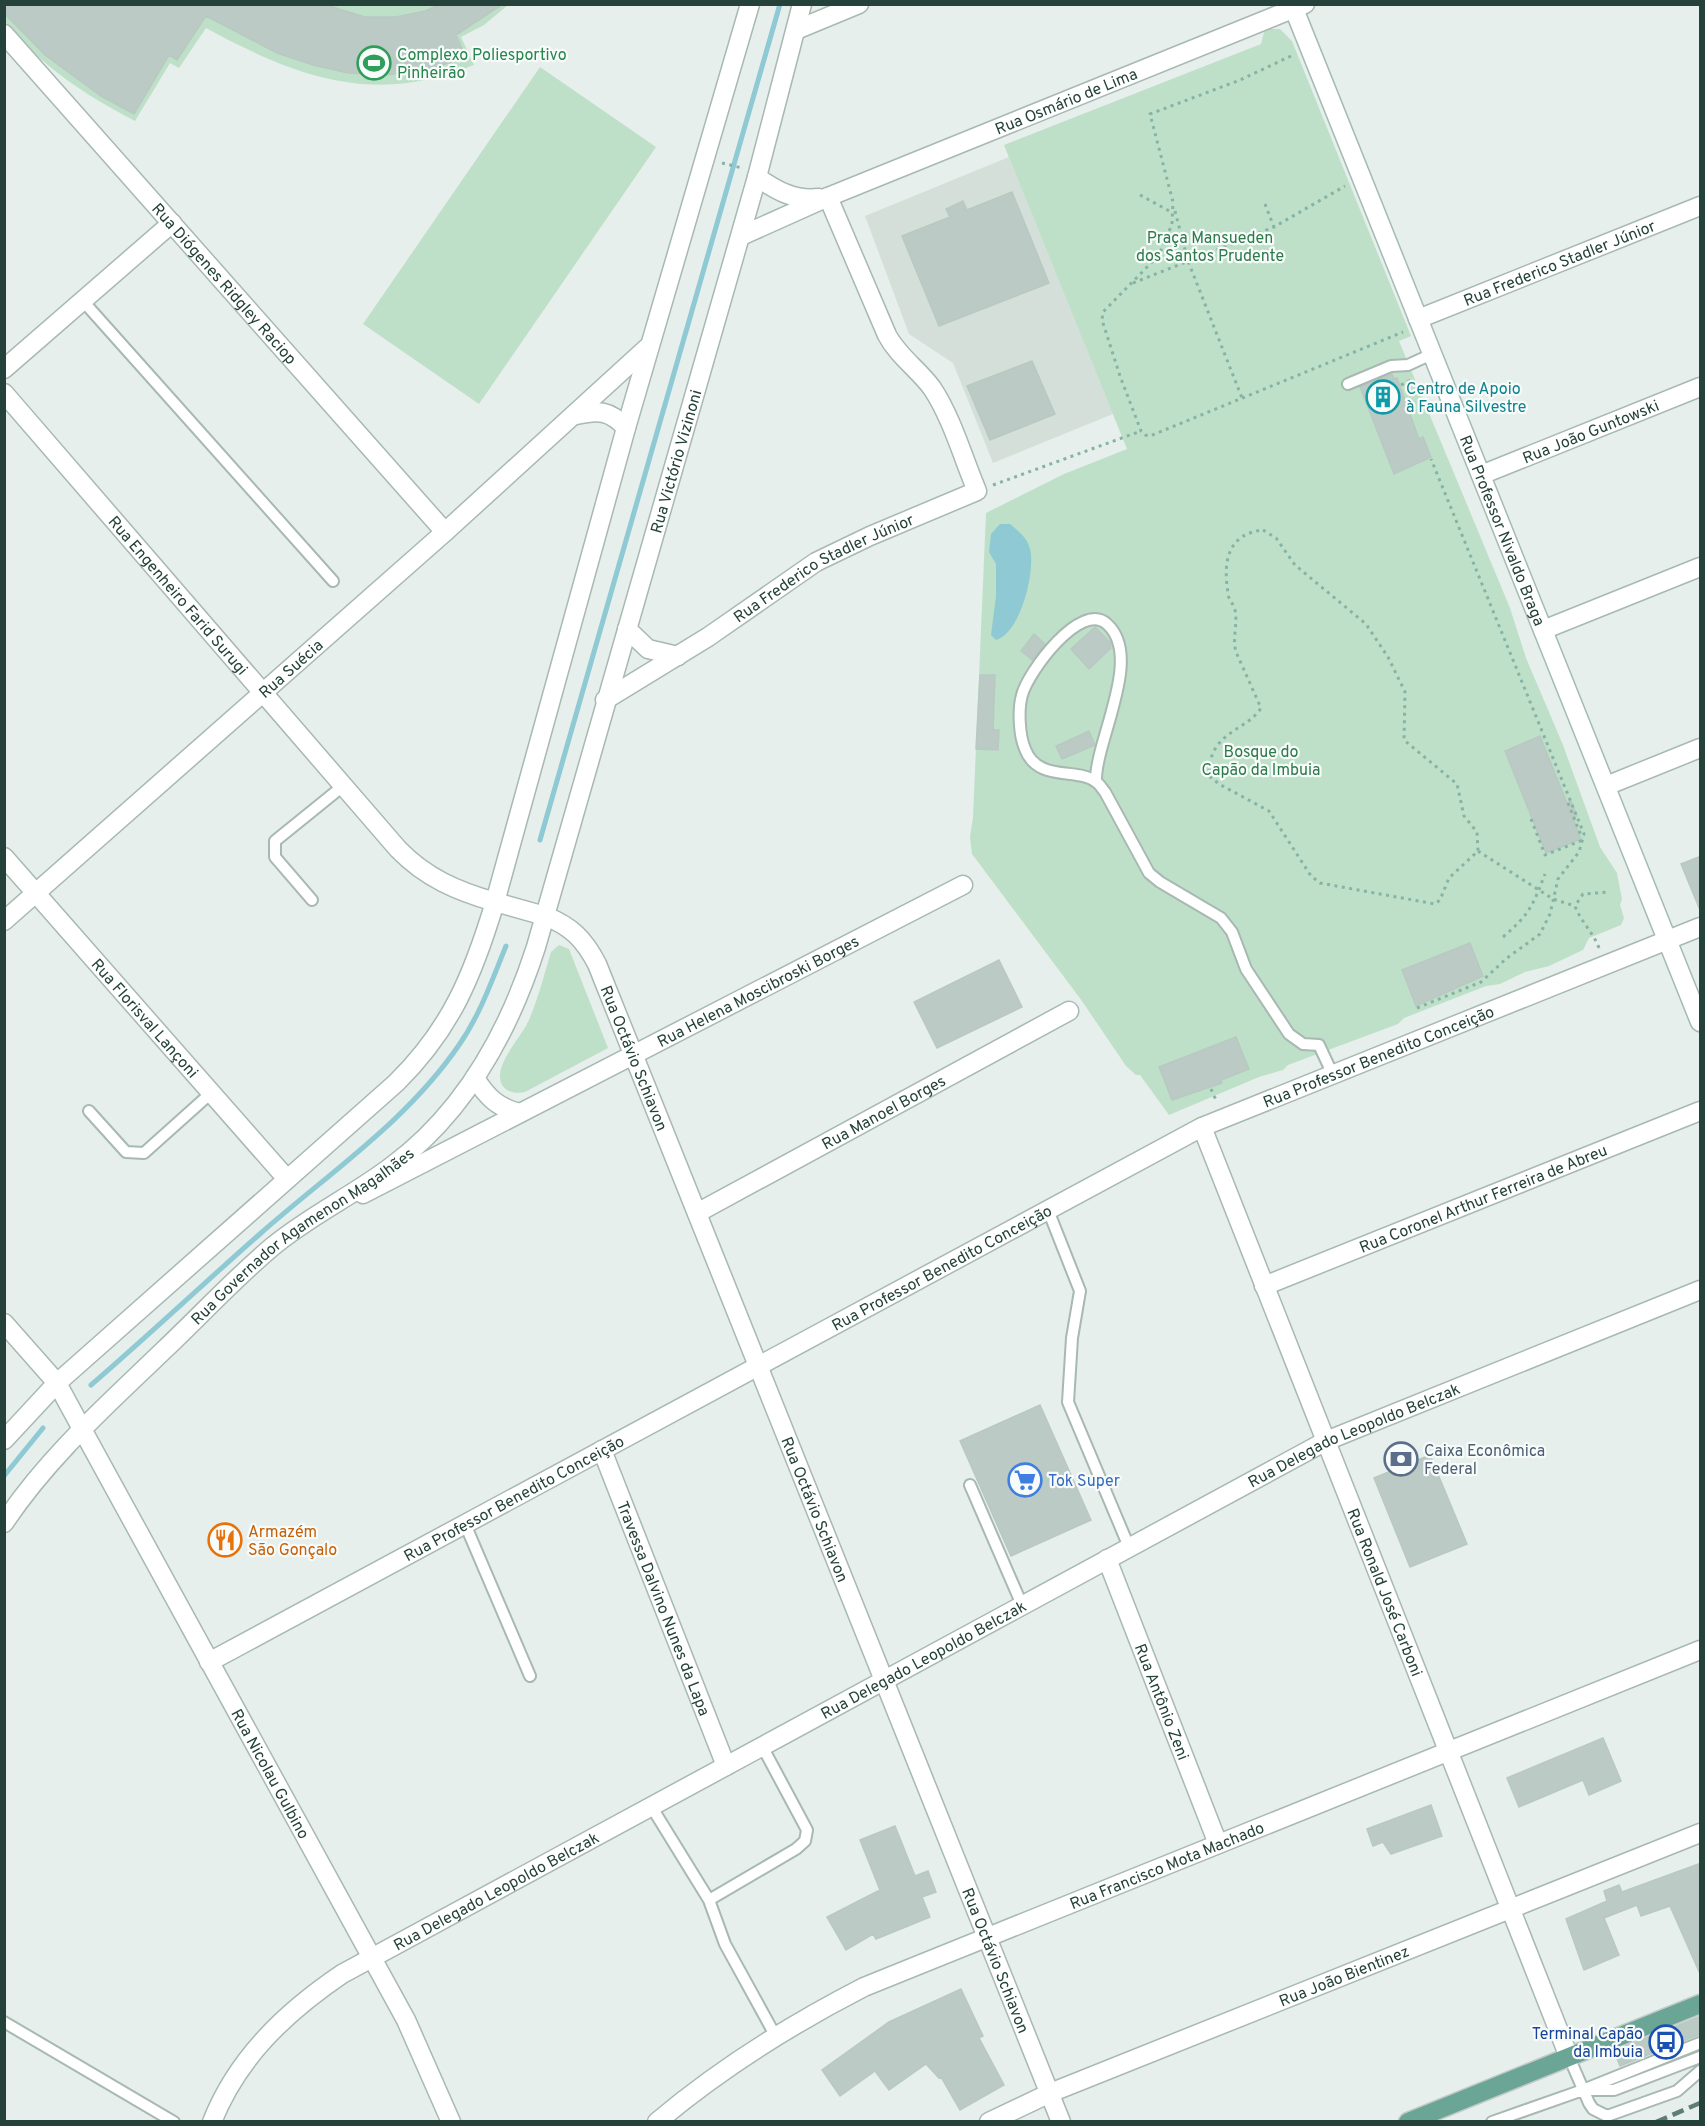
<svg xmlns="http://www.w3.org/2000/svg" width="1705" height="2126" font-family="Overpass,sans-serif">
<rect width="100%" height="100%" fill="#e6efeb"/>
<path fill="#d4dfda" d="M1009,157L1113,414L993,463L953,363L909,334L865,216Z"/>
<path fill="#bfe0c8" d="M4,5H508L484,25L461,37L474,65C459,70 445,76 430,79C348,98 276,66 206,28L179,68L170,63L135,121C85,95 41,66 5,22Z
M1270,29H1280L1292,41L1411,336L1399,341L1510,608L1526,658L1563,745L1600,847L1617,873L1622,899L1620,905L1624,918L1621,925L1589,938L1583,950L1549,966L1525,972L1500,984L1486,986L1404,1018L1398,1024L1288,1065L1283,1070L1259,1077L1169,1115L1140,1075H1136L1126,1066L1082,1001L972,854L970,837L973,817L986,513L1064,474L1127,449L1004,145L1261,44L1264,32Z
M540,67L656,147L479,404L363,324Z
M559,945L569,949L608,1048L525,1092C513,1095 499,1090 500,1075C501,1058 520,1038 528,1022C538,1000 544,975 551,952Z"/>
<path fill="#8ec9d4" d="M1000,524H1010C1019,532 1027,537 1030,549C1036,571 1020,634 996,640L991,635L996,596V564L989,552L991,534Z"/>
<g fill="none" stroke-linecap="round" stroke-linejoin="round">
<path stroke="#8ec9d4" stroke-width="5" d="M540,840L780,4
M91,1385C149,1335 204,1283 261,1233C329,1173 407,1121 459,1045C480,1015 492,980 506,946
M4,1476L43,1428"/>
</g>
<path fill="#bbcac4" stroke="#b8c9c2" stroke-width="1.5" d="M4,4H323L365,17H396L425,11L441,4H503L456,35L466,58L427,69L386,75L348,73L313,65L277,53L206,16L177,60L169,55L134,114L101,96L45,55L4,13Z
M1012,192L1049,283L939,326L902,236L950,217L946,209L963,201L967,210Z
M1032,361L1055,414L990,440L967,386Z
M1392,374L1394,379L1397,378L1419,439L1423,437L1431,457L1394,474L1360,387Z
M1095,627L1110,642L1111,648L1089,669L1071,649Z
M1034,634L1045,644L1032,660L1021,651Z
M980,675H995L993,730H999L998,750L976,749Z
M1089,731L1095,745L1062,759L1056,746Z
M1540,736L1567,803L1571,801L1577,816L1573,818L1581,839L1546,853L1505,751Z
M1701,856V910H1700L1681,864Z
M1470,943L1483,976L1416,1006L1402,970Z
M999,960L1022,1007L937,1048L914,1002Z
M1236,1037L1249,1069L1221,1080L1222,1083L1172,1100L1159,1067Z
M1040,1405L1091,1520L1011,1556L960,1441Z
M1430,1455L1467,1544L1410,1567L1374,1478Z
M1603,1738L1621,1781L1589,1795L1583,1780L1519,1807L1507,1778Z
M1431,1805L1442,1836L1391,1854L1383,1842L1373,1846L1367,1829Z
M895,1826L915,1876L928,1871L936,1892L922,1897L930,1917L876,1939L873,1934L846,1950L827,1917L880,1890L860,1840Z
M1701,1863V1976L1670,1906L1641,1916L1637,1905L1604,1918L1619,1955L1584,1970L1566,1919L1607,1901L1604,1891L1619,1885L1622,1892Z
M961,1989L983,2036L979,2038L1004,2085L960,2110L941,2077L939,2078L926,2064L889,2090L875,2071L840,2096L822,2070L889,2022Z
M1701,2016V2034L1620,2066L1614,2051Z"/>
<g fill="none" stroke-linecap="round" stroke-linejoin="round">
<g stroke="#a8b8b2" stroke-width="14">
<path id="service" d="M83,301L333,581
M1348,384L1391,366L1408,365L1432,354
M1096,781C1095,741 1144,657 1107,624C1081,600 1028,672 1022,695C1018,709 1019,735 1025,749C1038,783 1078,767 1096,782C1100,784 1102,789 1105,792L1149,873L1160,882L1221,918L1232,932L1246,969L1289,1034L1303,1044L1319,1045L1333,1075
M312,900L275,857V841L343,786
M89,1111L126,1152L144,1153L211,1093
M1048,1210L1080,1291L1072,1338L1068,1402L1129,1547
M970,1485L1022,1605
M465,1524L530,1676
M651,1806L709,1900L725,1944L775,2035
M709,1900L796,1849L805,1841L807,1830L762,1746
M4,2022L174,2122
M1569,2057L1589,2103L1593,2109L1607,2116L1677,2091L1700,2071
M1586,2090H1614L1700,2057
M1492,2122L1583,2090L1700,2043"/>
</g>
<g stroke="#a8b8b2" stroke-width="21">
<g id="minor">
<path d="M796,30L859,4"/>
<path id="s1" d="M4,34L445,532"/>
<path id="s2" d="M1418,319L1700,206"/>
<path d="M4,369L172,223"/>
<path id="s3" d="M4,393L398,849C426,878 457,891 495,902"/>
<path id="s4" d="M1481,475L1700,387"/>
<path d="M627,629L648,649L678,656"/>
<path d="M1543,630L1700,567"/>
<path id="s5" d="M605,700L708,637L816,562L870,536L977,491C963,458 952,418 932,388C918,369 898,356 887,335L828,197"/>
<path d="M1606,786L1700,748"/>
<path id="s6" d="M4,857L287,1179"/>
<path id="s7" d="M545,916C571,926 584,939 597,964L1061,2122"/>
<path d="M475,1078C487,1097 498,1108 520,1113"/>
<path id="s8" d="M1202,1127L1569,2057"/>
<path id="s9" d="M363,1194L963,885"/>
<path id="s10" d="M697,1213L1069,1011"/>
<path id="s11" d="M1264,1286L1700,1111"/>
<path id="s12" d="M82,1429L406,2020L451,2122"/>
<path id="s13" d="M602,1450L726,1766"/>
<path id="s14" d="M1107,1559L1218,1844"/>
<path id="s15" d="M209,1662L1202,1127L1700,927"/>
<path id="s16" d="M989,2122L1050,2093L1700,1833"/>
</g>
</g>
<g stroke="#a8b8b2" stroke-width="21">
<g id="tertiary">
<path d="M757,177C777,191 795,201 819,198"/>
<path id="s17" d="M741,236L828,197L1305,4"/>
<path d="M576,415C598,410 610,410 626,428"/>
<path d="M495,902L545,916"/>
<path id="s18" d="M4,921L445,532L648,347"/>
<path d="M4,1323L57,1383L82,1429"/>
<path d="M4,1440L57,1383L396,1083C451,1029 473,975 495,902L626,428L750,4"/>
<path id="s19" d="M4,1523C48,1457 107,1405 164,1350C200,1316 234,1279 272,1247C309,1216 354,1195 392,1166C465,1112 509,1031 536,947L757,177L802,4"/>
<path id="s20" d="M212,2122C237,2058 286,2012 342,1974L1326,1441L1700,1290"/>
<path id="s21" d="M657,2122C721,2068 790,2025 864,1987L1700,1650"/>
</g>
</g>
<g stroke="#a4bbb3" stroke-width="21">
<g id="secondary">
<path id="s22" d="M1292,4L1700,1022"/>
</g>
</g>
<g stroke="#c2cac8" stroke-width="21">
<path id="primary" d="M1408,2122L1700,2004"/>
</g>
<path stroke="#86b3a5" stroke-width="3" stroke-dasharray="3 4.5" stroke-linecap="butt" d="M1291,56L1240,80L1150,114L1173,202L1172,224L1162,249L1152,262L1103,312L1102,320L1120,376L1141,431L1145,435L1150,436L1403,332
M722,163L742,168
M1140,195L1173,213
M1265,204L1274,227
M1175,211L1188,261L1242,398
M1133,283L1274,227L1345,186
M1401,385L1411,380
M993,485L1141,431
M1263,530L1276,538L1295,565L1366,624L1388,657L1405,692L1404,740L1457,784L1464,816L1477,832L1478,851L1449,878L1440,900L1435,904L1320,883L1311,876L1269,811L1219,784L1209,776C1208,731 1246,732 1261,708L1236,652C1232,638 1238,623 1235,610C1234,604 1228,600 1228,593C1223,562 1227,534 1263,530Z
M1568,803L1582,838
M1531,819L1545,855L1583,840
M1478,851L1553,899L1575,906
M1503,937C1530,914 1533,905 1545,874
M1599,948C1593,932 1581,922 1575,906L1583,894L1610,892
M1417,1008L1481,982L1507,958L1540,934L1550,914L1558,879L1579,852L1584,834L1431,459
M1211,1089L1216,1100"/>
<use href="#service" stroke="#fff" stroke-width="10"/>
<use href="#minor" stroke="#fff" stroke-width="18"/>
<use href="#tertiary" stroke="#fff" stroke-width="18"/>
<use href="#secondary" stroke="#fff" stroke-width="18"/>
<use href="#primary" stroke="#6aa596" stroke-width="18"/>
<path stroke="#5f7d75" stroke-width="4.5" stroke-dasharray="12 6" stroke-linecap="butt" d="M1656,2122L1700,2103"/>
</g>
<defs>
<g id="stadium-ring" transform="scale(1.725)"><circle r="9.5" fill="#f7fbf9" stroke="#2e9e5b" stroke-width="1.5"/><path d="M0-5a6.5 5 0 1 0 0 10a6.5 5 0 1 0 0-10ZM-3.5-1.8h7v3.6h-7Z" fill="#2e9e5b"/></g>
<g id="building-ring" transform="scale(1.725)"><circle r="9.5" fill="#f7fbf9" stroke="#0f9aa8" stroke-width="1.5"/><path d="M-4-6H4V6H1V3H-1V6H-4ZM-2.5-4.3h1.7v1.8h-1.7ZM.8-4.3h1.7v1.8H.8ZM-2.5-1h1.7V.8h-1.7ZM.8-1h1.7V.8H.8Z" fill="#0f9aa8"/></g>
<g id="bank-ring" transform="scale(1.725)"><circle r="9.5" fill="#f7fbf9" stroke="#5c6f8a" stroke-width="1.5"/><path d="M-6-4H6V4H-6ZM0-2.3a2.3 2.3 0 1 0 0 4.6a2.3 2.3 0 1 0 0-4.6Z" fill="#5c6f8a"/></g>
<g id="supermarket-ring" transform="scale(1.725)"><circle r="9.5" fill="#f7fbf9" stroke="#3f7fe0" stroke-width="1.5"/><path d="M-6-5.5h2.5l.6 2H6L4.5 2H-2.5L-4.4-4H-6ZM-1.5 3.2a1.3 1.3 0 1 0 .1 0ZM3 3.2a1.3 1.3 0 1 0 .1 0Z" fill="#3f7fe0"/></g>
<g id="restaurant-ring" transform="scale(1.725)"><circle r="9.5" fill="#f7fbf9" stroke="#e8710a" stroke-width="1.5"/><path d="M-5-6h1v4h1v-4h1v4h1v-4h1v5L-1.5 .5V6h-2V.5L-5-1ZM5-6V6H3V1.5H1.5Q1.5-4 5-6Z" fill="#e8710a"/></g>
<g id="bus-ring" transform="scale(1.725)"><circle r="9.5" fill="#f7fbf9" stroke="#1a4fb4" stroke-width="1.5"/><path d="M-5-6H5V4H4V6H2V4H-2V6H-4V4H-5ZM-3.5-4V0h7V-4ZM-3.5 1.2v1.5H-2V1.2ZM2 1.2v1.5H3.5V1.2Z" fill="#1a4fb4"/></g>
</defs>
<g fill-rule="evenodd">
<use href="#stadium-ring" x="374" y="63"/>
<use href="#building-ring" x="1383" y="397"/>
<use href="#bank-ring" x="1401" y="1459"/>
<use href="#supermarket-ring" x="1025" y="1480"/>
<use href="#restaurant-ring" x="225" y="1540"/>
<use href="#bus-ring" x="1666" y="2042"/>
</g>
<g text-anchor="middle" stroke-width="4.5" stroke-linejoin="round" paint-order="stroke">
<g font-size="16" fill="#27864d" stroke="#f7fbf9" text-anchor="start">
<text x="397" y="60">Complexo Poliesportivo<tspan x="397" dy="18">Pinheirão</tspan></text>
</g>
<g font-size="16" fill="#24423a" stroke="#f7fbf9">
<text dy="6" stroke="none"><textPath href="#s17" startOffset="352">Rua Osmário de Lima</textPath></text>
<text dy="6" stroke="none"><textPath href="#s2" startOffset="152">Rua Frederico Stadler Júnior</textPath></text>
<text dy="6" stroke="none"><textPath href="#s1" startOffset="333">Rua Diógenes Ridgley Raciop</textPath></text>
<text dy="6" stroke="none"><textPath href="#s4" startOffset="118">Rua João Guntowski</textPath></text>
<text dy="6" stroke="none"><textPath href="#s19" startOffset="1302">Rua Victório Vizinoni</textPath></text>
<text dy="6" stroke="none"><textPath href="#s22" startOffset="567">Rua Professor Nivaldo Braga</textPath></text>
<text dy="6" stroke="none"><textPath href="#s5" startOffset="256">Rua Frederico Stadler Júnior</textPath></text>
<text dy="6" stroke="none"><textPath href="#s3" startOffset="267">Rua Engenheiro Farid Surugi</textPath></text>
<text dy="6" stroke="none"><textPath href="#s18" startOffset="382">Rua Suécia</textPath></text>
<text dy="6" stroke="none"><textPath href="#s9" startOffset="444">Rua Helena Moscibroski Borges</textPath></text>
<text dy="6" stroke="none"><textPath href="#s6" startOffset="214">Rua Florisval Lançoni</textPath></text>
<text dy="6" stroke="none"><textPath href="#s15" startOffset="1318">Rua Professor Benedito Conceição</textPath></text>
<text dy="6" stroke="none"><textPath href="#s7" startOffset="174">Rua Octávio Schiavon</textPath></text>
<text dy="6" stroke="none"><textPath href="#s10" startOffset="212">Rua Manoel Borges</textPath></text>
<text dy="6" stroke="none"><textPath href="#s11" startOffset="236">Rua Coronel Arthur Ferreira de Abreu</textPath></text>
<text dy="6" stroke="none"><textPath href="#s19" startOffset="416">Rua Governador Agamenon Magalhães</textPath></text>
<text dy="6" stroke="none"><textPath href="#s15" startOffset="832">Rua Professor Benedito Conceição</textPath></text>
<text dy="6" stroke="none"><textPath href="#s20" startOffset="1347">Rua Delegado Leopoldo Belczak</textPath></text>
<text dy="6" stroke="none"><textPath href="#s15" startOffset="346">Rua Professor Benedito Conceição</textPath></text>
<text dy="6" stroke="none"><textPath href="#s7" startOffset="660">Rua Octávio Schiavon</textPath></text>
<text dy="6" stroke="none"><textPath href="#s8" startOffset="500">Rua Ronald José Carboni</textPath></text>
<text dy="6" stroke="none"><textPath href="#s13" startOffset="170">Travessa Dalvino Nunes da Lapa</textPath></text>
<text dy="6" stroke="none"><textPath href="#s20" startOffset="861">Rua Delegado Leopoldo Belczak</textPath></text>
<text dy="6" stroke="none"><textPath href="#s14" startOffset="153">Rua Antônio Zeni</textPath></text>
<text dy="6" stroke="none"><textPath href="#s12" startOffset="393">Rua Nicolau Gulbino</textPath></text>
<text dy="6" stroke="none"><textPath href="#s21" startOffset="574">Rua Francisco Mota Machado</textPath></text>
<text dy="6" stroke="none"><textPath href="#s20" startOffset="375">Rua Delegado Leopoldo Belczak</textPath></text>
<text dy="6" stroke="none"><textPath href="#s7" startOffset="1146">Rua Octávio Schiavon</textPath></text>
<text dy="6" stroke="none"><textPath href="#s16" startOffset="384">Rua João Bientinez</textPath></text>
</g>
<g font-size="16" fill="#2d7a4b" stroke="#f7fbf9">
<text x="1210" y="243">Praça Mansueden<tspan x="1210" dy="18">dos Santos Prudente</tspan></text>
<text x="1261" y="757">Bosque do<tspan x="1261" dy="18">Capão da Imbuia</tspan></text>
</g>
<g font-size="16" fill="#0d838f" stroke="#f7fbf9" text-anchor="start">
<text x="1406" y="394">Centro de Apoio<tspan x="1406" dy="18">à Fauna Silvestre</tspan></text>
</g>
<g font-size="16" fill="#4e5e75" stroke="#f7fbf9" text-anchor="start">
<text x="1424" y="1456">Caixa Econômica<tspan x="1424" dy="18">Federal</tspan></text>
</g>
<g font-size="16" fill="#366cbe" stroke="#f7fbf9" text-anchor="start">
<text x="1048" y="1486">Tok Super</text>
</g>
<g font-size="16" fill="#c56008" stroke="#f7fbf9" text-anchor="start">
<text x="248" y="1537">Armazém<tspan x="248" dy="18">São Gonçalo</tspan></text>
</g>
<g font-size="16" fill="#164399" stroke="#f7fbf9" text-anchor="end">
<text x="1643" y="2039">Terminal Capão<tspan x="1643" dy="18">da Imbuia</tspan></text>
</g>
</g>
<rect width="1705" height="2126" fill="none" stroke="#24423a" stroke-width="12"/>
</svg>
